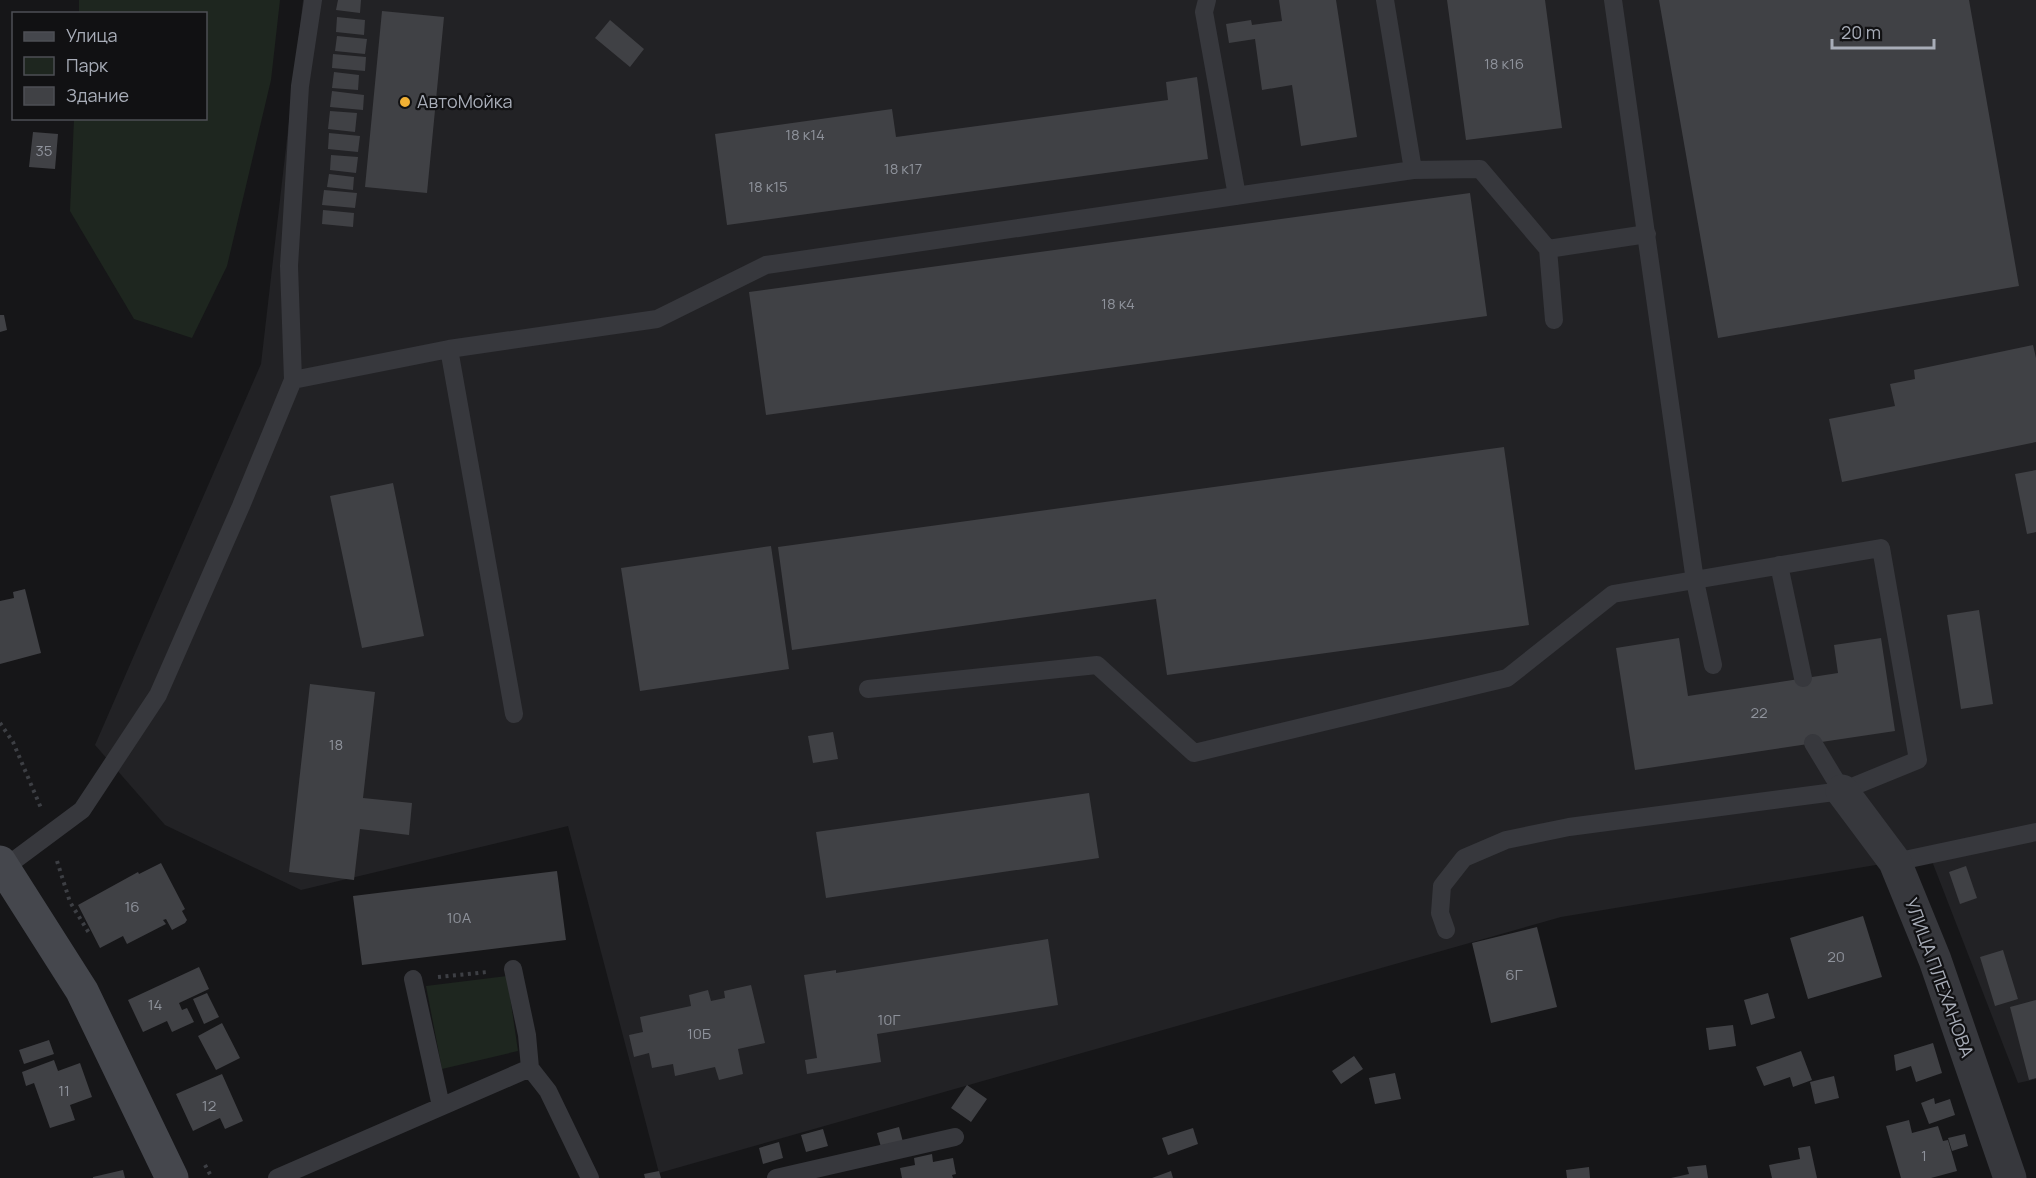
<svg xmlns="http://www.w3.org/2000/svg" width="2036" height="1178" font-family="Manrope,sans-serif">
<rect width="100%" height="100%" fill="#161618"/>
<path fill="#222225" d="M303,0H2036V1079L2018,1083L1930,856L1561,917L659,1173L568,826L301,890L165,825L95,745L261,364Z"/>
<path fill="#1e261f" d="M79,0H280L271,80L227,266L192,338L134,319L70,211L74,119L206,118V14L79,13Z
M507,976L518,1051L442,1069L426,986Z"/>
<path fill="#404145" d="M338,0H361L360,13L336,10Z
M1279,0H1336L1357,137L1301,146L1292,85L1262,90L1255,39L1229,43L1226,24L1251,20L1252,25L1282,21Z
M1447,0H1545L1562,128L1466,140Z
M1659,0H1969L2019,286L1718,338Z
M382,11L444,17L427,193L365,187Z
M337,17L365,20L364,35L336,32Z
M610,20L644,49L630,67L595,38Z
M337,36L367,39L365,54L335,51Z
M333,54L366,57L365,71L332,68Z
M334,72L359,75L358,90L332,88Z
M1197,77L1208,159L727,225L715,134L892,109L896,137L1168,100L1166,82Z
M332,91L364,95L363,110L330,107Z
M330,111L357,113L355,132L328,129Z
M33,132L58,134L55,169L29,167Z
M329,133L360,136L358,152L328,149Z
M331,155L358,157L356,173L330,170Z
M329,174L354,177L353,190L327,187Z
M324,190L357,193L355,208L322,205Z
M1470,193L1487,316L766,415L749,292Z
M323,210L354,213L353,227L322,224Z
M0,315H4L7,330L0,332Z
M2033,345L2036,358V442L1842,482L1829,419L1895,406L1890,384L1915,379L1914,370Z
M1504,447L1529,625L1167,675L1156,599L792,650L778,547Z
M2036,470V532L2027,534L2015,474Z
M393,483L424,636L362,648L330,496Z
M771,546L789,669L640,691L621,568Z
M25,589L41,653L0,664V601L14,598L13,592Z
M1979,610L1993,704L1961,709L1947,615Z
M1679,638L1688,696L1838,673L1834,645L1881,638L1895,731L1635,770L1616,648Z
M310,684L375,692L363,798L412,803L409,835L360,829L354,880L289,872Z
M833,732L838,759L813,763L808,736Z
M1089,793L1099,858L826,898L816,832Z
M161,863L185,909L182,911L187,920L185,923L172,930L166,919L163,920L166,924L127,944L123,936L100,948L78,905L138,872L139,874Z
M1966,866L1977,898L1960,904L1949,872Z
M557,871L566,940L362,965L353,896Z
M1863,916L1882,977L1808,999L1790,938Z
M1537,927L1557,1007L1491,1023L1472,943Z
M1048,939L1058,1005L877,1034L881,1062L807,1074L805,1060L817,1058L804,975L836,970V973Z
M2003,950L2018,999L1995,1006L1980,957Z
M199,967L209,989L179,1003L182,1010L187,1008L194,1022L172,1032L167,1021L143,1032L128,1000Z
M751,985L765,1043L738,1049L743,1074L719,1080L715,1067L675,1076L673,1064L652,1068L649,1053L634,1057L629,1035L643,1032L640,1017L691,1006L689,995L708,990L711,1001L725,998L724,991Z
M207,993L219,1017L204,1024L193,999Z
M1768,993L1775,1018L1751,1025L1744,1000Z
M2036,1000V1078L2029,1080L2010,1007Z
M222,1023L240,1058L216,1070L198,1036Z
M1733,1025L1736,1046L1709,1050L1706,1028Z
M49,1040L54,1054L24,1064L19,1050Z
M1933,1043L1942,1073L1916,1082L1911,1066L1896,1071L1894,1055Z
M1801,1051L1812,1080L1793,1087L1790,1077L1764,1086L1756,1067Z
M1354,1056L1363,1069L1341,1084L1332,1071Z
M54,1060L58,1071L80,1063L92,1097L70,1105L75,1120L50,1128L34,1083L26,1086L22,1072Z
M1395,1073L1401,1099L1375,1104L1369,1078Z
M222,1074L243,1121L225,1129L220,1118L193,1131L176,1094Z
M1834,1076L1839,1098L1815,1104L1810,1082Z
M967,1085L987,1099L971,1122L951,1108Z
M1934,1098L1935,1104L1950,1099L1955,1115L1929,1124L1921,1103Z
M1909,1120L1912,1133L1938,1126L1943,1141L1948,1140L1957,1171L1931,1178H1901L1886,1126Z
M899,1127L903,1142L881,1147L877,1133Z
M1193,1128L1198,1144L1168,1155L1162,1138Z
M823,1129L828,1146L806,1152L801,1135Z
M1965,1134L1968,1146L1952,1151L1948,1138Z
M779,1142L783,1158L763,1164L759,1148Z
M1810,1146L1817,1178H1772L1769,1165L1800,1159L1798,1148Z
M932,1154L933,1162L953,1158L956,1174L952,1175L953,1178H902L900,1168L915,1165L914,1158Z
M1706,1165L1708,1178H1671L1689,1174L1687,1167Z
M1589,1167L1590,1178H1567L1566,1170Z
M123,1170L125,1178H93V1177Z
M659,1171L661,1178H645L644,1174Z
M1171,1171L1173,1178H1152Z"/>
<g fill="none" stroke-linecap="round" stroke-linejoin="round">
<path stroke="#3d3f44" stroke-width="4" stroke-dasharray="3 4.5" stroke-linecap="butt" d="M0,723L13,742L41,808
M57,861L70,902L89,933
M438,977L487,972
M205,1165L212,1178"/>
<path stroke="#37383d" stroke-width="18" d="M1207,0L1204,12L1237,196
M1385,0L1413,170
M1613,0L1695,581L1713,665
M1548,249L1647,234
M449,349L514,714
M293,380L449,349L657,319L766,265L1413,170L1480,169L1548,249L1554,320
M1779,565L1803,678
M868,689L1097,665L1194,753L1507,678L1613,594L1881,548L1918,760L1842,791L1569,827L1506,840L1464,858L1442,886L1440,913L1446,930
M1813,743L1842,791
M1895,862L2036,832
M4,868L82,810L158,695L241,506L293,380L289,266L300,86L313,0
M513,969L527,1035L530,1068L548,1091L590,1178
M413,979L441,1106
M277,1178L530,1068
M776,1178L955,1137"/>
<path stroke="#37383d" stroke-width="33" d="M1842,791L1895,862L1935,960L2010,1178"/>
<path stroke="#45474d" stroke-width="33" d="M0,862L82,991L172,1178"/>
</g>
<circle fill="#f2b134" stroke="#111113" stroke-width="2" cx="405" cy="102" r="6"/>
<g text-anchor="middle" stroke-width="4.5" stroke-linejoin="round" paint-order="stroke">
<g font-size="15" fill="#8e929b">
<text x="1504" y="69">18 к16</text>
<text x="805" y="140">18 к14</text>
<text x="44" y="156">35</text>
<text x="903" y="174">18 к17</text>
<text x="768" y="192">18 к15</text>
<text x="1118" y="309">18 к4</text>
<text x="1759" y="718">22</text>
<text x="336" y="750">18</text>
<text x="132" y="912">16</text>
<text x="459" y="923">10А</text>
<text x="1836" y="962">20</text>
<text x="1514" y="980">6Г</text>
<text x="155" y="1010">14</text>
<text x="889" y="1025">10Г</text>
<text x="699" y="1039">10Б</text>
<text x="64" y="1096">11</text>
<text x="209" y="1111">12</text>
<text x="1924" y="1161">1</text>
</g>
<g font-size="18" fill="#a8adb8" stroke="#111113" text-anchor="start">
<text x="417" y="108">АвтоМойка</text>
</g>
<g font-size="18" fill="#a8adb8" stroke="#111113">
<text transform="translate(1939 978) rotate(70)" y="6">УЛИЦА ПЛЕХАНОВА</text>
</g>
</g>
<rect x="12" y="12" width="195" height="108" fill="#111113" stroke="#4d4f55" stroke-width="1.5"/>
<rect x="24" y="32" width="30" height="9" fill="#45474d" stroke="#4d4f55" stroke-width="1.5"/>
<text x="66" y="42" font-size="18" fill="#a8adb8">Улица</text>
<rect x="24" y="57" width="30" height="18" fill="#1e261f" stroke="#4d4f55" stroke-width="1.5"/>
<text x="66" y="72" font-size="18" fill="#a8adb8">Парк</text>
<rect x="24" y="87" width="30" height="18" fill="#404145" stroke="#4d4f55" stroke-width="1.5"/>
<text x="66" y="102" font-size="18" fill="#a8adb8">Здание</text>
<path d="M1832 39v9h102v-9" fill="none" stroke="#a8adb8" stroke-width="3"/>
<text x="1841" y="39" font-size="18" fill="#a8adb8" stroke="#111113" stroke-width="4.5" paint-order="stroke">20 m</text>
</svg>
